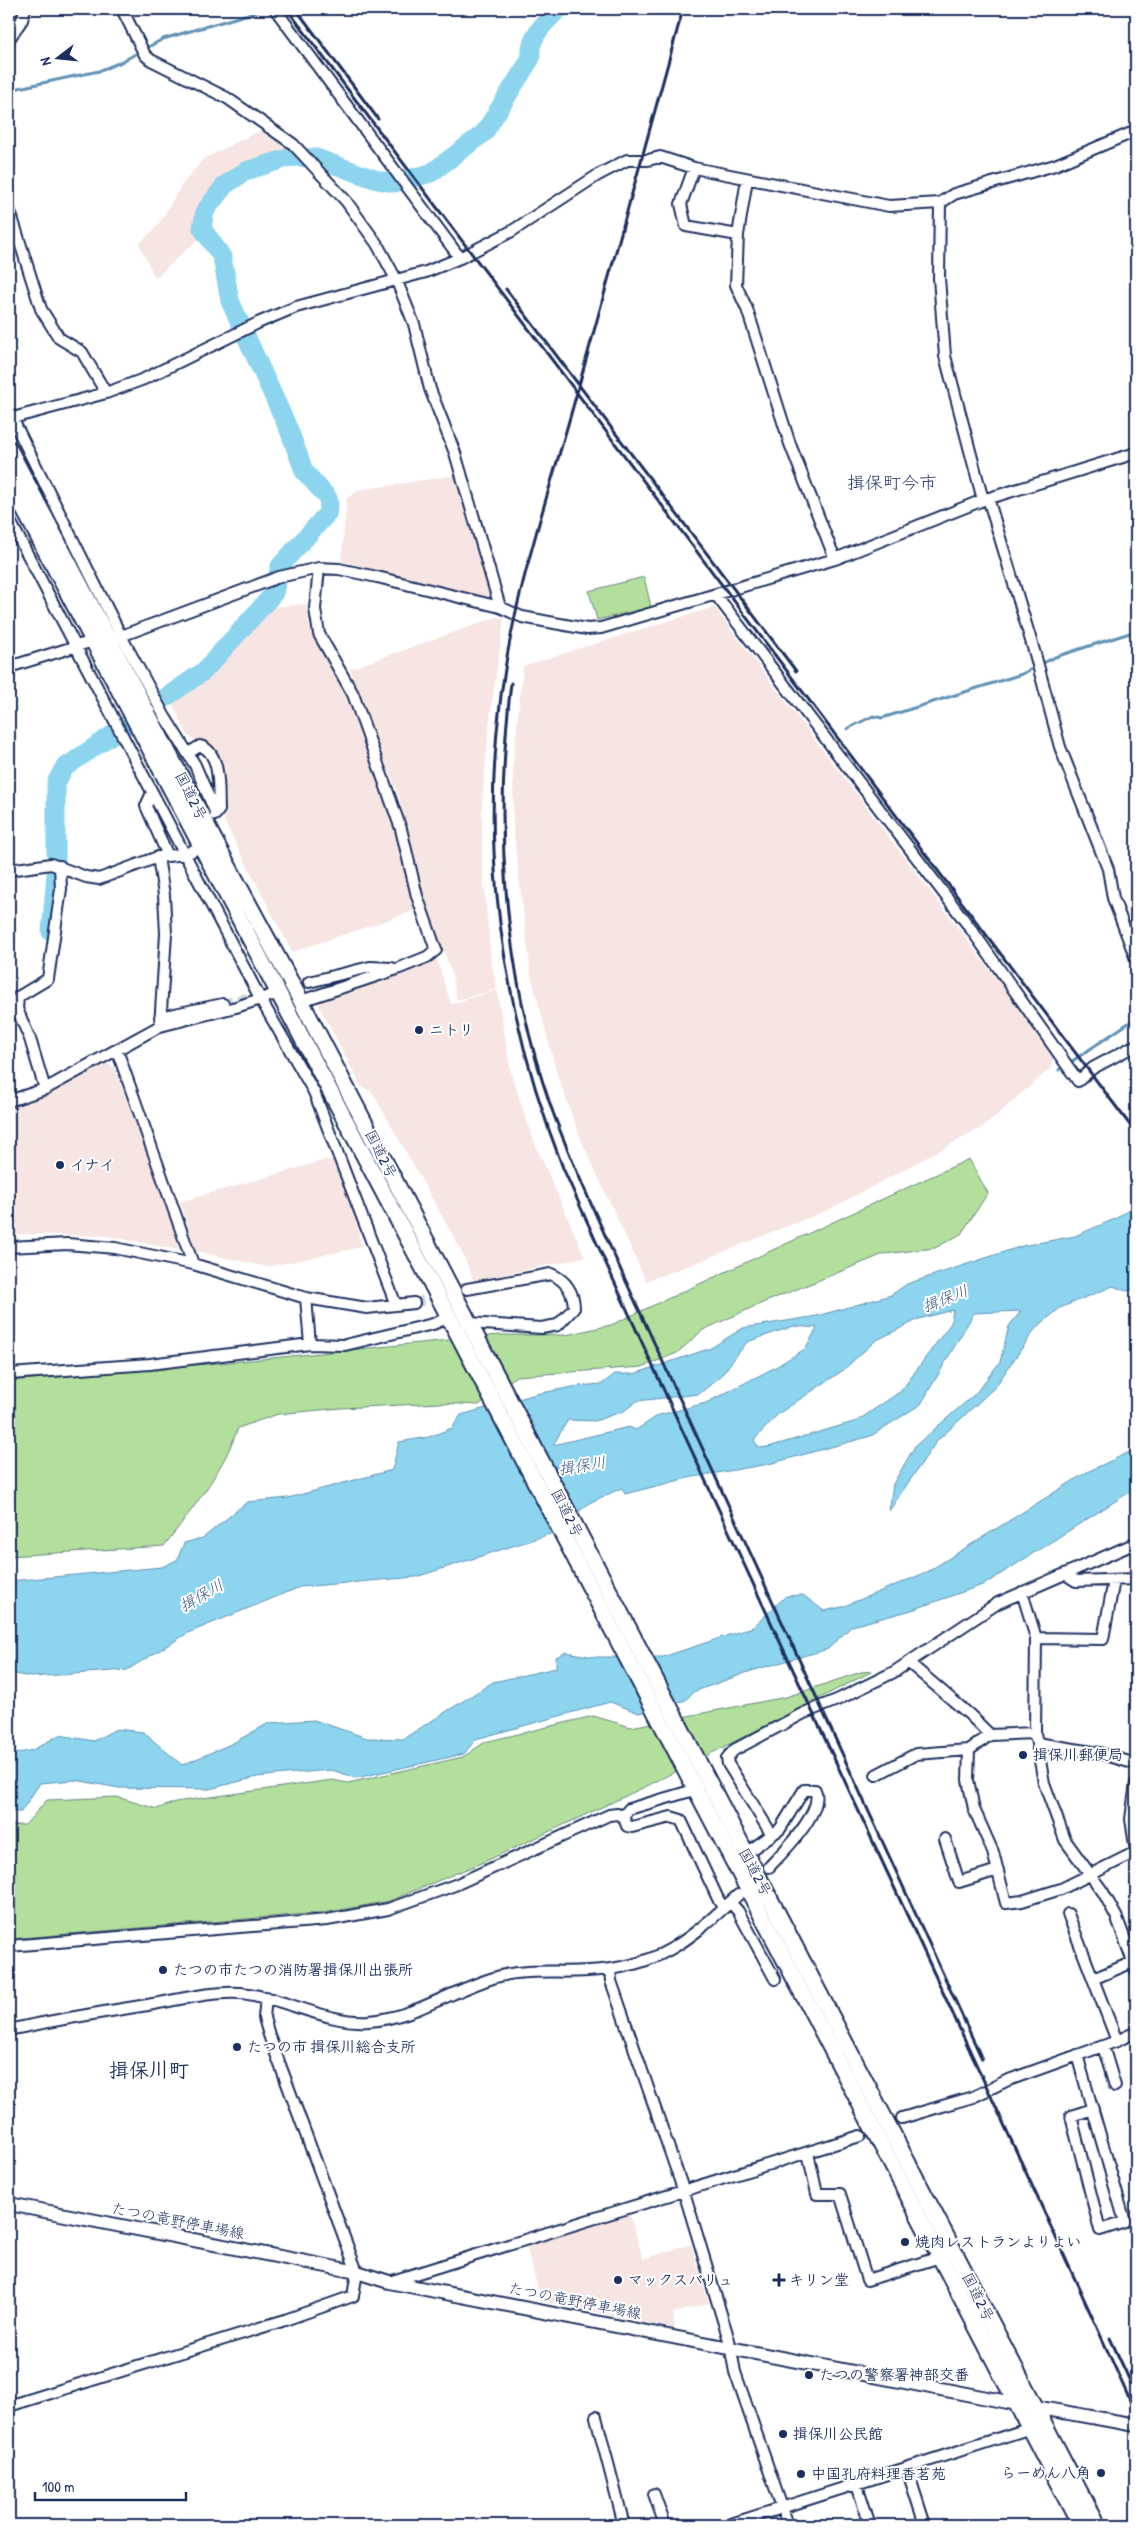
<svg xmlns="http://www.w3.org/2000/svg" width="1145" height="2534" font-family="'Patrick Hand','Klee One',sans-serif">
<rect width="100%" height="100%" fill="#fff"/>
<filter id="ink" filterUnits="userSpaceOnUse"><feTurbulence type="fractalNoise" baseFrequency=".02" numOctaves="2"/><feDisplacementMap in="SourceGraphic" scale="10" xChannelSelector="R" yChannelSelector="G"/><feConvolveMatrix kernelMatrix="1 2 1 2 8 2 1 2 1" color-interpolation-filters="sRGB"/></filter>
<g filter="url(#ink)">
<path fill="#f6e5e2" d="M267,127L298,154L258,161L221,182L207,198L199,215L198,226L203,235L155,278L139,244L157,227L181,186L203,159Z
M456,475L493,592L485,598L341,561L347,498L360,490Z
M307,604L310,627L350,699L402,850L417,910L292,952L224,821L227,797L216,750L188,736L173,705L241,641L267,607Z
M714,607L1054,1054L1051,1068L983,1127L830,1209L693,1264L646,1281L582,1142L557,1074L531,975L513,829V764L523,666Z
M497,617L504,619L490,717L482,801V862L491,960L497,989L457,1000L451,971L423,894L399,797L350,669Z
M436,957L451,1004L497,990L511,1073L531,1134L585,1257L474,1281L461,1250L373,1093L361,1086L320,1008L318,1000Z
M106,1063L114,1067L181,1243L179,1250L107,1236L9,1234V1107L49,1092Z
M333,1158L355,1218L362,1247L267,1267L196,1251L180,1202Z
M629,2212L643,2259L691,2244L709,2303L673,2313L675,2329L541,2300L525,2242Z"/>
<path fill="#b3df9d" stroke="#67877e" d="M644,577L651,607L597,620L589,591Z
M969,1159L988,1193L961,1234L935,1248L884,1254L760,1304L703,1330L677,1353L642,1367L516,1376L479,1405L441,1403L341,1408L278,1414L238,1428C222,1473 193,1508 164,1546L9,1556V1381L242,1361L498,1335H566L611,1325Z
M873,1671L647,1786L486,1861L389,1901L329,1912L9,1939V1825H25L47,1800L117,1797L157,1809L175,1802L332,1780L348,1783L463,1757L485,1742L593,1716L631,1727L786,1697L861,1672Z"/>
<path fill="#8dd4ee" stroke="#5f92b4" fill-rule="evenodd" d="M1136,1203V1289L1126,1291L1113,1286L1060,1308L1036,1328L995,1387L936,1442L889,1511L893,1484L915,1446L975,1394L1000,1362L1009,1326L1021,1311L974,1313L921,1404L871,1436L769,1464L688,1478L625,1494L622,1488L591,1502L550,1534L416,1577L300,1587L188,1633L127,1670L31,1677L9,1673V1581L162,1567L177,1560L184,1543L203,1538L247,1502L288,1498L392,1470L399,1442L429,1437L452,1428L461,1415L536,1394L578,1386L602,1384L615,1374H634L711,1348L743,1328L817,1316L891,1295L907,1284L1022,1246L1075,1236L1117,1218ZM953,1310L951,1323L901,1391L857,1421L768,1447L759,1448L754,1440L778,1414L842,1371L875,1341L919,1319ZM794,1326L817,1328L805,1349L774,1368L706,1403L659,1415L636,1430L629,1427L553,1445L568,1420L595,1421L624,1411L637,1401L699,1394L720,1377L747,1342Z
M1136,1449V1488L985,1584L912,1610L852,1626L828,1649L751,1671L693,1692L686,1700L639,1713L610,1702L476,1739L464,1754L356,1778L332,1770L295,1773L257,1777L209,1789L119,1788L75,1780L40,1783L21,1812H9V1755L33,1750L59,1735L94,1741L116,1729L143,1732L182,1765L231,1744L269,1723L314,1720L367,1738L403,1739L493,1682L556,1668V1657L566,1652L595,1657H663L753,1627L786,1596L803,1595L824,1611L842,1607L927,1572L1087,1472Z"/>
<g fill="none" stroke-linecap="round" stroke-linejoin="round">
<path stroke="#5f92b4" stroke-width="3" d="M33,9H34
M9,22L14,20
M9,90L99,71L121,62L163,39L266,9
M847,729L873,716L882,718L1022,674L1055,657L1136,631
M1059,1070L1136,1018"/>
<path stroke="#8dd4ee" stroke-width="19" d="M51,932L56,874V783L64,768L204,671L274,593L280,566L327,514L329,505L328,498L304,471L289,430L230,301L222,257L202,228L205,211L225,185L246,171L291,157L316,158L377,180L394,183L431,173L484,133L531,58C528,38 545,22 559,9"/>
<path stroke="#d1d5df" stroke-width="10" stroke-dasharray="10 5" stroke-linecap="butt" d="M151,795L190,752
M223,1004L309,982
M414,1303L467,1289"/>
<g stroke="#1b2f5e" stroke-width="14">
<path id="minor" d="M122,9L145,55L151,60L227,98L293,144L346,201L377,244L396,279L414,324L430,389L455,453L500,607
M275,9L460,258
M9,39L22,20L25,9
M694,168L681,204L686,226L738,235
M747,179L738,235L736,285L747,309L790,444L835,559
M940,203L939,278L945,356L983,500
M9,208L41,309L59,338L82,352L106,393
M9,412L121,636L165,717L195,765L216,814
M9,419L106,393L144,379L260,322L296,307L426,272L460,258L512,231L598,175L627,160H648L660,157L694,168L889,206L940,203L954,194L1055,165L1136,131
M988,498L1035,654L1060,747L1108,869L1113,898L1136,959
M9,519L260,998L314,1092L396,1305
M716,595L971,929L1078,1081L1093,1068L1136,1045
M9,667L93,641L121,636L279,577L319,568L339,569L377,577L500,607L522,617L587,629L601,628L835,559L983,500L1136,453
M190,752L200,746C222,752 218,792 219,810L215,815
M151,795L146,806L168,856
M158,857L164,895L166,934L160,1026
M9,870L51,864L86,877L99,879L158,857L186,854L200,847
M309,982L370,967L392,968
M301,1001L397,969L427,957L436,950L417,896L401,829L353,694L319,634L315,609L319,568
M160,1017L223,1004
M117,1050L193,1264
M45,1089L30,1039L17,1009L18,997L48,979L61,889L60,866
M9,1101L45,1089L160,1026L236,1007L279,993
M9,1247L67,1244L115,1248L193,1264L306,1298L367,1308L414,1303
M467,1289L551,1274C566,1280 574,1293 574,1308L558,1325L541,1328L469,1323
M306,1298L310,1344
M9,1374L150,1364L310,1344L345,1345L433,1324L449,1317
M1065,1574L1076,1581L1136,1579
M1022,1592L1036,1638L1035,1733L1044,1783L1065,1840L1103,1892L1117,1918L1136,1970
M1036,1638L1103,1639L1114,1580
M908,1662L970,1715L990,1735L1035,1733
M990,1735L969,1750L968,1780L974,1809L993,1852L1006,1903L1022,1901L1061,1889L1136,1852L1131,1819L1136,1783
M1037,1743L1099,1753L1136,1764
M876,1775L916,1754L969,1750
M623,1816L627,1826L632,1827L671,1817L681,1820L719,1901L724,1908
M623,1816L629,1809L694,1790
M772,1835L728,1764L727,1758L734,1750L804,1713L837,1700L894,1672L998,1603L1136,1543
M945,1839L959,1882L998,1870
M745,1854L780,1829L804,1790H815C825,1811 783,1852 769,1867
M730,1902L738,1911L775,1979
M1068,1914L1117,2041
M9,1946L327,1920L388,1909L455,1885L609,1815L617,1814L623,1816
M610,1969L611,1981L684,2192L729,2340L735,2372L788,2525
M1093,1979L1133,1962
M9,2030C57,2019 105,2012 153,2004C182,1999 212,1991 241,1993C283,1997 327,2024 369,2021C415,2018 455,1988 500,1976C529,1969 559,1973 588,1971C659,1968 689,1940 738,1895
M1103,2046L1115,2086
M1077,2055L1125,2222L1100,2230L1071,2116L1093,2109
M902,2118L973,2097L1006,2081L1117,2041L1136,2032
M808,2153L817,2194H840L867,2280L940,2257
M389,2282L860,2136
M9,2406L282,2321L353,2296L357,2272L269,2035L264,2018L266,1997
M596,2417L624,2525
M907,2469L925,2525
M857,2485L870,2525
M654,2494L665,2525
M728,2525L1034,2427"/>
</g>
<g stroke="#1b2f5e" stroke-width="16">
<path id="major" d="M9,2204L357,2272L389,2282L1018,2404L1136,2425"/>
</g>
<g stroke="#1b2f5e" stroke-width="19">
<path id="highway" d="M9,449L212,836L301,1001L1097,2525
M9,481L449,1317L1080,2525"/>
</g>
<use href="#minor" stroke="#fff" stroke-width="10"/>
<use href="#major" stroke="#fff" stroke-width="12"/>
<use href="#highway" stroke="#fff" stroke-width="15"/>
<path stroke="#1b2f5e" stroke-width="3" d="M287,9L1136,1133
M296,9L378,119
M683,9C647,138 611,267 576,396C556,469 531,542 515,616C473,806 493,988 563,1168C750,1586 949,1997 1136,2414
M506,289L796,671
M511,683C494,826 503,970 551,1107C572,1165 599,1221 624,1277L982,2059
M1110,2338L1136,2394"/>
</g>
</g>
<g fill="#1b2f5e" stroke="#fff" stroke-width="2">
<circle cx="419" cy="1030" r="5"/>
<circle cx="60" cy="1165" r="5"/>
<circle cx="1023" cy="1755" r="5"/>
<circle cx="163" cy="1970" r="5"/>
<circle cx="237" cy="2047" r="5"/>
<circle cx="905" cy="2242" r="5"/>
<circle cx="618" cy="2280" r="5"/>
<path d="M776.5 2272.5h5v5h5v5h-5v5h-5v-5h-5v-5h5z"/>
<circle cx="809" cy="2375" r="5"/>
<circle cx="783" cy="2434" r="5"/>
<circle cx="1101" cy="2473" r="5"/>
<circle cx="801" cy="2474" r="5"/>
</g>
<g text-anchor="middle" stroke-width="4" stroke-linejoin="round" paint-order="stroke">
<g font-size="15" fill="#1b2f5e" stroke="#fff">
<text transform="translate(191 796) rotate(63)" y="5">国道2号</text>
<text transform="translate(381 1154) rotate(63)" y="5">国道2号</text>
<text transform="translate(567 1513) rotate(63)" y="5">国道2号</text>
<text transform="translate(755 1872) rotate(62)" y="5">国道2号</text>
<text transform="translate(178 2221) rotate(11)" y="5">たつの竜野停車場線</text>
<text transform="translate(978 2297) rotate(63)" y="5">国道2号</text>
<text transform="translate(575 2301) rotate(11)" y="5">たつの竜野停車場線</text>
</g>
<g font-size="15" font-weight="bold" fill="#1b2f5e" stroke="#fff" text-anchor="start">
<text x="429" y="1035">ニトリ</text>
<text x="70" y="1170">イナイ</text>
<text x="1033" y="1760">揖保川郵便局</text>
<text x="173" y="1975">たつの市たつの消防署揖保川出張所</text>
<text x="247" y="2052">たつの市 揖保川総合支所</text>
<text x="915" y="2247">焼肉レストランよりよい</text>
<text x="628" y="2285">マックスバリュ</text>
<text x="789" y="2285">キリン堂</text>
<text x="819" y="2380">たつの警察署神部交番</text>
<text x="793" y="2439">揖保川公民館</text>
<text x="1091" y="2478" text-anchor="end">らーめん八角</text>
<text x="811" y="2479">中国孔府料理香茗苑</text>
</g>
<g font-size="16" font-style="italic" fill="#385882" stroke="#fff">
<text transform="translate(945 1298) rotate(-21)" y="6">揖保川</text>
<text transform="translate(582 1465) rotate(-9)" y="6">揖保川</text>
<text transform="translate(201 1595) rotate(-30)" y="6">揖保川</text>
</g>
<g font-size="18" fill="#1b2f5e" stroke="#fff">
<text x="892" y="489">揖保町今市</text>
</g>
<g font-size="20" font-weight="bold" fill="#1b2f5e" stroke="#fff">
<text x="149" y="2077">揖保川町</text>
</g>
</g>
<rect width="1145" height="2534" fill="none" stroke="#fff" stroke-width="30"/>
<rect x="15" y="15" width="1115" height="2504" fill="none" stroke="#1b2f5e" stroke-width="2" filter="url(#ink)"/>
<g transform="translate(58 58) rotate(254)" stroke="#ffffff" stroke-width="4" paint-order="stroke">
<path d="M0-4L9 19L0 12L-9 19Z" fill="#1b2f5e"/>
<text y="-8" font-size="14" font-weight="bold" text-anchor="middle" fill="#1b2f5e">N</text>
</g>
<path d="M35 2492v8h151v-8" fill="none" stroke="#1b2f5e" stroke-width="2.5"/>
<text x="42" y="2492" font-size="15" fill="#1b2f5e" stroke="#ffffff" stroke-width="4" paint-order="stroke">100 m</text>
</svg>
